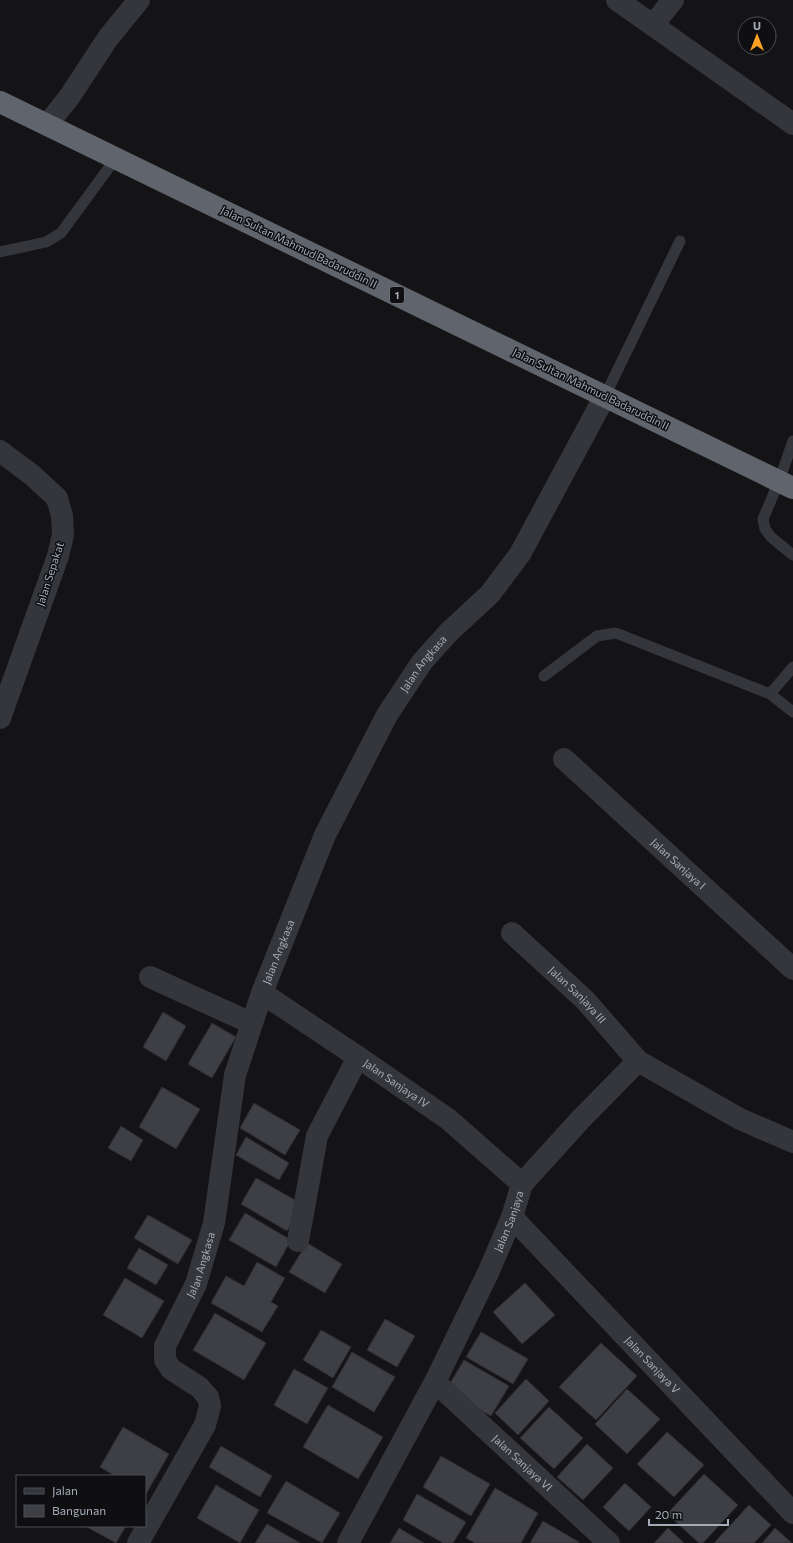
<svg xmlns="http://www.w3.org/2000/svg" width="793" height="1543" font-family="Commissioner,sans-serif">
<rect width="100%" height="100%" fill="#141416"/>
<path fill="#3e3f44" stroke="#2e2e32" d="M163,1012L186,1026L166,1061L143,1047Z
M212,1023L236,1037L212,1078L188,1064Z
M162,1087L200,1109L176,1149L139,1127Z
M254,1103L300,1130L285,1155L240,1128Z
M121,1126L143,1140L131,1161L108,1148Z
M246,1137L289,1163L279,1180L236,1155Z
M256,1178L302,1204L287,1231L241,1204Z
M245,1213L291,1240L276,1267L229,1240Z
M148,1215L192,1240L178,1264L134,1238Z
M307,1243L342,1264L325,1293L289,1272Z
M139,1248L168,1265L156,1285L127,1268Z
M257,1262L285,1278L271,1302L278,1306L262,1332L211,1303L226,1276L244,1286Z
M125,1278L164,1301L142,1338L103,1315Z
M525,1283L555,1315L522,1344L493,1312Z
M215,1313L266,1343L244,1380L193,1350Z
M385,1319L415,1336L397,1367L367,1350Z
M321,1330L351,1347L333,1378L303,1360Z
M481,1332L528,1359L513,1384L466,1357Z
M601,1343L637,1376L596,1420L559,1387Z
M352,1352L395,1377L374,1412L332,1387Z
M464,1360L509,1386L491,1416L446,1390Z
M294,1369L328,1388L307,1424L274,1405Z
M526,1379L549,1401L518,1435L495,1413Z
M627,1389L660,1419L627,1454L595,1424Z
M328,1405L383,1437L358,1479L303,1447Z
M549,1407L583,1438L554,1469L520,1438Z
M123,1427L169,1454L146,1494L145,1476H115L100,1467Z
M667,1432L704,1465L674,1497L637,1464Z
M587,1444L613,1468L583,1500L557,1477Z
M221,1446L272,1476L260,1497L209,1467Z
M441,1456L490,1484L471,1516L423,1487Z
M704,1474L738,1505L703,1543H699L667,1514Z
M286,1481L340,1513L322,1543L267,1513Z
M625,1483L651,1507L629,1531L603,1507Z
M216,1485L259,1510L240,1543L197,1518Z
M495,1488L538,1513L521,1543H475L466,1538Z
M417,1494L466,1522L453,1543H443L403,1520Z
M749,1505L771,1525L754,1543H714Z
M543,1521L579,1542L578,1543H530Z
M267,1524L300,1543H255Z
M85,1526H126L116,1543Z
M399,1528L424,1543H390Z
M668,1528L684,1543H654Z
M775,1528L792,1543H762Z"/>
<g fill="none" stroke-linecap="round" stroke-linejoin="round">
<path stroke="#34363b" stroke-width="11" d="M0,252L46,242L61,233L116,158
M605,396L680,241
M793,441L779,481L763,519L765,529L771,537L793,555
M544,676L597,636L616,633L770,694L793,667
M770,694L793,712"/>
<g stroke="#34363b" stroke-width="22">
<path d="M617,0L793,124"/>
<path d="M653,25L673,0"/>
<path d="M47,125L70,96L108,38L139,0"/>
<path d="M0,451L32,475L57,498L62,516L63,535L58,556L0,718"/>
<path id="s1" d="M564,759L793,969"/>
<path id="s2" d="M512,933L585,1000L638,1061"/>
<path d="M150,977L251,1023"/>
<path id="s3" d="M262,993L358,1057L448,1119L522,1184"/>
<path id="s4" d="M512,1217L793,1513"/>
<path d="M298,1241L317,1136L358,1057"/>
<path id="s5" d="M435,1382L609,1543"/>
<path id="s6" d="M138,1543L205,1425L210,1406L208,1397L199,1387L171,1369L165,1360V1346L196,1284L214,1223L235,1075L262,993L325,835L387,715L422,662L449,632L490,594L520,554L605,396"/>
<path id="s7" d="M348,1543L435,1382L488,1273L512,1217L522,1184L580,1120L638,1061L740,1119L793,1142"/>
</g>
<path stroke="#60656d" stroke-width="22" d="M0,102L793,488"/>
</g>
<g text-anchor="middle" stroke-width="3" stroke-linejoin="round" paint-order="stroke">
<rect fill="#0f0f11" stroke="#777d86" stroke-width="1" x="390" y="287" width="14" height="16" rx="3"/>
<g font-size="10" font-weight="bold" fill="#a4acb8">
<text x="397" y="299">1</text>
</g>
<g font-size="11" fill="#a4acb8" stroke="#0f0f11">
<text transform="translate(299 247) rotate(26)" y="4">Jalan Sultan Mahmud Badaruddin II</text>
<text transform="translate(591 389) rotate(26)" y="4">Jalan Sultan Mahmud Badaruddin II</text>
<text transform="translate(50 574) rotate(-72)" y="4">Jalan Sepakat</text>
<text dy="4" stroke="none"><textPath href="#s6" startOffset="973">Jalan Angkasa</textPath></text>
<text dy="4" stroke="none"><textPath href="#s1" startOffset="155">Jalan Sanjaya I</textPath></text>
<text dy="4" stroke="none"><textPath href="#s6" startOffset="649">Jalan Angkasa</textPath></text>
<text dy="4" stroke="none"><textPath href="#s2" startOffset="90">Jalan Sanjaya III</textPath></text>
<text dy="4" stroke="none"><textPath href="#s3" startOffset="162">Jalan Sanjaya IV</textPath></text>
<text dy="4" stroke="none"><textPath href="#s7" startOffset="360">Jalan Sanjaya</textPath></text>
<text dy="4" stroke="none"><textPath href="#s6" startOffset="325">Jalan Angkasa</textPath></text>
<text dy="4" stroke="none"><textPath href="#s4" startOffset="204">Jalan Sanjaya V</textPath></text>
<text dy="4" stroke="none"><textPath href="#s5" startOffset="119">Jalan Sanjaya VI</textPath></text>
</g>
</g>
<rect x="16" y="1475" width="130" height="52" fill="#0f0f11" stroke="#4b4e54"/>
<rect x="24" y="1488" width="20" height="6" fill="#34363b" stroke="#4b4e54"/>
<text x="52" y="1495" font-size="12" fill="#a4acb8">Jalan</text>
<rect x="24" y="1505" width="20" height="12" fill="#3e3f44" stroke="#4b4e54"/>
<text x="52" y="1515" font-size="12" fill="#a4acb8">Bangunan</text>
<g transform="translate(757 36)"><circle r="19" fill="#0f0f11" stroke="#4b4e54"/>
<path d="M0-3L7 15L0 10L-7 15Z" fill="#ffa123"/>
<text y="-6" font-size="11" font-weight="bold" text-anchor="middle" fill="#a4acb8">U</text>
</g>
<path d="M649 1519v6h79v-6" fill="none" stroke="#a4acb8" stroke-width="2"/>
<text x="655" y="1519" font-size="12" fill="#a4acb8" stroke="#0f0f11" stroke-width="3" paint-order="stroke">20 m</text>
</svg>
